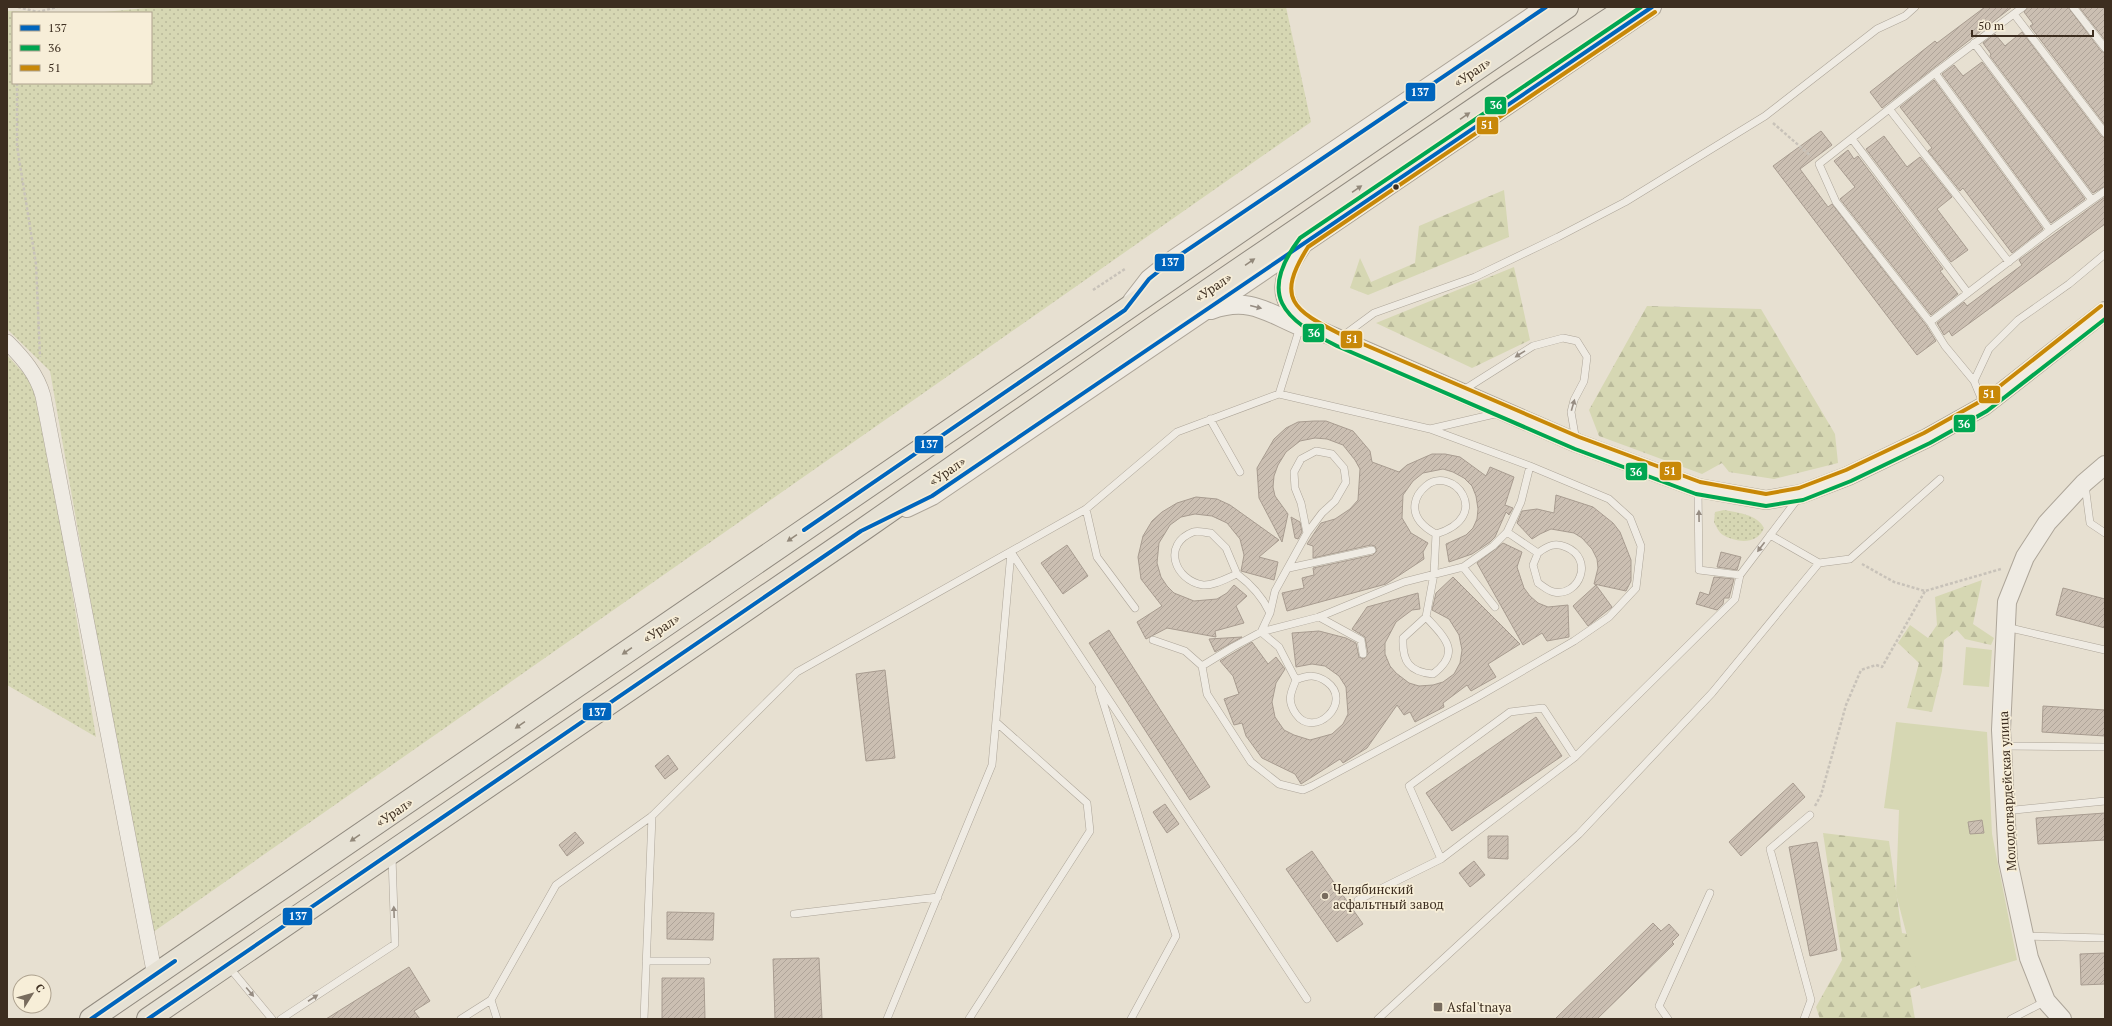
<svg xmlns="http://www.w3.org/2000/svg" width="2112" height="1026" font-family="'PT Serif',serif">
<defs>
<pattern id="grass-dots" width="8" height="8" patternUnits="userSpaceOnUse"><rect width="8" height="8" fill="#d6d7b3"/><path d="M2 2h.1M6 6h.1" fill="none" stroke="#b9b99a" stroke-width="1.8" stroke-linecap="round"/></pattern>
<pattern id="forest-firs" width="22" height="20" patternUnits="userSpaceOnUse"><rect width="22" height="20" fill="#d6d7b3"/><path d="M5 1l3.5 6h-7zM16 11l3.5 6h-7z" fill="#b9b99a"/></pattern>
<pattern id="building-hatch" width="6" height="6" patternUnits="userSpaceOnUse"><rect width="6" height="6" fill="#cbbfb2"/><path d="M-1 1l2-2M0 6l6-6M5 7l2-2" fill="none" stroke="#afa499"/></pattern>
</defs>
<rect width="100%" height="100%" fill="#e7e0d1"/>
<path fill="url(#grass-dots)" fill-rule="evenodd" d="M156,7H1286L1311,122L149,935L50,371L7,329V11L94,13ZM13,13H151V83H13Z
M7,355L29,379L41,402L96,737L7,685Z
M1724,510C1738,513 1757,514 1764,528C1757,545 1737,543 1723,535C1719,533 1716,526 1714,522L1715,512Z"/>
<path fill="url(#forest-firs)" d="M1504,190L1509,237L1368,295L1350,288L1360,258L1371,282L1415,263L1419,226Z
M1514,267L1530,340L1472,368L1376,323Z
M1647,306L1761,309L1835,434L1838,463L1774,479L1729,472L1722,463L1702,474L1599,436L1589,410Z
M1982,580L1973,624L1994,638L1991,645L1965,639L1957,630L1944,640L1942,671L1932,712L1907,708L1919,663L1898,643L1910,625L1928,638L1937,625L1935,597Z
M1823,833L1889,841L1902,933L1944,941L1962,967L1910,989L1915,1019H1820L1816,1007L1842,960Z"/>
<path fill="#d6d7b3" d="M1966,647L1992,650L1989,687L1963,685Z
M1896,722L1987,732L1992,834L2017,960L1921,989L1896,894L1899,810L1884,808Z"/>
<path fill="url(#building-hatch)" stroke="#a89c90" d="M1985,7H2012L1882,108L1870,92L1935,41L1937,43Z
M2028,7H2068L2101,51L2105,53V125L2030,26L2033,24L2024,12Z
M2079,7H2105V40Z
M2022,32L2101,136L2105,138V186L2093,193L1990,56L1991,54L1983,43L1995,34L2005,46Z
M1982,62L2085,199L2051,223L1942,74L1954,65L1963,76Z
M1934,80L2043,229L2012,253L1963,188L1960,191L1928,151L1932,148L1900,107Z
M1821,131L1832,145L1800,169L1828,207L1832,204L1926,325L1936,341L1917,355L1773,166Z
M1884,136L1907,167L1920,157L1952,197L1937,209L1968,250L1951,262L1866,149Z
M1848,150L1854,159L1858,156L1943,269L1940,271L1958,294L1931,315L1840,199L1855,187L1834,161Z
M2105,197V224L1952,336L1949,331L1944,335L1937,323L1964,302L1967,306L2022,265L2019,260Z
M1314,421H1326L1353,431L1370,451L1372,462L1399,472L1407,465L1432,454H1445L1460,457L1486,476L1490,467L1514,477L1505,505L1513,508L1509,515L1506,512L1495,537L1490,542L1472,554L1449,562L1446,544L1466,535L1473,528L1477,519L1478,509L1476,496L1472,486L1464,478L1453,472L1443,469L1423,473L1413,481L1403,495L1402,518L1411,533L1428,543L1423,552L1424,559L1386,584L1287,611L1282,593L1304,588L1302,578L1314,575L1313,568L1373,555L1377,551L1375,546L1371,545L1313,558V546L1307,544L1321,523L1335,519L1350,509L1358,500L1360,469L1355,460L1343,445L1327,439L1315,438L1300,441L1286,452L1278,465L1274,476L1273,487L1275,496L1288,514L1282,542L1259,498L1257,468L1274,439L1286,428L1298,422Z
M1556,495L1593,507L1613,523L1620,532L1631,560V581L1626,591L1594,584L1598,568L1597,559L1592,549L1582,538L1574,533L1551,529L1540,534L1532,539L1517,523L1522,511L1537,509L1554,513Z
M1196,497L1217,499L1230,505L1279,540L1259,557L1278,562L1274,580L1241,571L1244,555L1240,539L1227,523L1212,516L1195,514L1181,517L1170,525L1159,543L1157,563L1161,577L1167,586L1174,593L1194,601L1217,599L1227,593L1234,585L1247,596L1236,606L1244,623L1215,631L1216,637L1167,628L1146,639L1137,622L1162,606L1141,579L1138,557L1143,536L1152,521L1162,512L1177,503Z
M1291,517L1300,522L1302,532L1298,539L1295,538Z
M1503,543L1522,552L1517,567L1524,588L1530,596L1538,603L1548,607L1568,605L1569,637L1547,641L1542,633L1523,645L1477,563Z
M1067,545L1088,576L1063,594L1041,563Z
M1721,552L1741,557L1737,570L1717,567Z
M1453,577L1520,644L1488,664L1496,677L1471,691L1467,685L1443,703L1444,707L1415,722L1410,712L1404,715L1397,705L1367,748L1343,763L1340,759L1301,784L1295,774L1262,758L1246,736L1242,723L1234,725L1224,699L1239,694L1233,676L1220,661L1252,642L1268,664L1276,657L1285,669L1276,683L1272,702L1275,717L1284,730L1294,735L1310,740L1332,734L1343,724L1348,714L1346,687L1339,676L1325,666L1312,664L1296,667L1292,633L1319,631L1346,638L1356,643L1359,657L1364,659L1368,654L1365,637L1352,629L1367,607L1418,593L1420,609L1412,610L1396,622L1385,643V654L1390,666L1396,673L1409,683L1419,686L1433,685L1443,682L1454,674L1460,663L1462,650L1459,635L1449,619L1432,610L1436,593Z
M1714,577L1734,579L1729,598H1724L1723,604L1717,610L1696,604L1700,592L1709,595Z
M1596,585L1612,607L1588,626L1573,606Z
M2063,588L2105,599V628L2056,615Z
M1109,630L1210,787L1190,800L1089,643Z
M1242,637L1215,652L1209,639Z
M885,670L895,758L866,761L856,674Z
M2043,706L2105,710V736L2042,732Z
M1536,717L1562,756L1452,831L1426,793Z
M668,755L678,769L665,779L655,766Z
M1793,783L1805,797L1741,856L1729,842Z
M1165,804L1179,824L1167,833L1153,812Z
M2105,813V840L2038,844L2036,818Z
M1982,820L1984,833L1970,834L1968,822Z
M575,832L584,843L567,856L559,845Z
M1488,836H1508V859L1488,858Z
M1817,842L1837,950L1810,956L1789,847Z
M1312,851L1363,924L1337,942L1286,869Z
M1474,861L1485,875L1470,887L1459,873Z
M667,912L714,913L713,940L667,939Z
M1653,923L1661,931L1669,924L1679,935L1672,942L1674,944L1597,1019H1555Z
M2105,953V984L2081,985L2080,954Z
M819,958L822,1019H775L773,959Z
M409,967L430,1001L414,1011L420,1019H326Z
M662,978H704L705,1019H662Z"/>
<g fill="none" stroke-linecap="round" stroke-linejoin="round">
<g stroke="#ada599" stroke-width="8">
<path id="service" d="M2073,7L2105,48
M2014,14L2105,133
M1974,43L2092,200
M1935,73L2050,230
M1890,110L2009,262
M1852,139L1968,293
M1930,322L2050,230L2105,191
M1340,338L1374,313L1475,277L1558,237L1625,202L1765,116L1877,29L1905,16L1915,7
M1974,381L1989,349L2018,320L2069,284L2105,254
M1462,391L1533,346L1563,338L1577,341L1587,357L1584,381L1574,400L1571,412L1576,441
M1279,394L1430,429L1499,413
M1984,405L1974,381L1945,346L1930,322L1836,202L1819,164L1935,73L2023,7
M1210,419L1240,472
M2085,485L2090,523L2105,533
M1698,489L1699,570L1740,575L1799,497
M1086,509L1097,557L1135,608
M1507,532L1538,553C1547,546 1555,542 1566,547C1595,559 1579,597 1554,592C1548,591 1543,586 1538,583L1533,565L1538,553
M1011,552L1307,999
M1819,563L1850,559L1940,479
M1463,567L1495,607
M1289,568L1372,550
M1237,574L1226,548L1211,533C1206,533 1198,530 1193,532C1162,544 1174,580 1203,585C1214,586 1227,578 1237,574C1252,585 1262,596 1270,613
M1319,617L1361,640L1363,654
M1426,617C1445,638 1462,652 1433,674C1409,672 1402,661 1403,638L1426,617L1434,574L1436,534C1495,516 1452,464 1426,486C1420,491 1416,496 1415,504C1413,518 1425,528 1436,534
M2006,627L2105,650
M1153,640L1185,651L1202,666L1207,694L1251,762L1279,784L1303,790L1312,786L1474,699L1574,641L1609,617L1636,588L1641,546L1630,518L1609,499L1530,466L1430,429
M1202,666L1233,647L1261,632L1319,617L1404,582L1463,567L1493,546L1507,532L1521,502L1530,466
M1296,680C1308,675 1316,674 1327,682C1354,702 1314,740 1296,714C1287,701 1290,694 1296,680L1279,647L1261,632L1270,613L1275,591L1307,533L1322,513L1335,501L1346,482L1344,468L1332,454L1316,451L1301,459L1294,472L1295,488L1301,503L1307,533
M1099,689L1176,936L1131,1019
M2002,746L2105,747
M2005,811L2105,801
M1441,859L1409,786L1510,712L1543,708L1575,757
M1358,900L1441,859L1575,757L1735,599L1740,575
M794,914L938,897
M2025,936L2105,938
M646,961H707
M229,967L272,1019
M491,1000L497,1019
M281,1019L395,944L392,857
M461,1019L491,1000L556,885L652,816L797,672L1086,509L1177,432L1279,394L1300,327
M644,1019L652,816
M887,1019L992,765L1011,552
M969,1019L1090,831L1087,803L996,722
M1378,1019L1579,834L1712,693L1819,563L1770,535
M1668,1019L1659,1006L1710,893
M1804,1019L1811,1000L1770,849L1810,815
M2011,1019L2046,1001"/>
</g>
<g stroke="#ada599" stroke-width="16">
<path id="minor" d="M7,342C23,358 37,374 43,396L155,976"/>
</g>
<g stroke="#ada599" stroke-width="20">
<path id="tertiary" d="M1304,243C1281,275 1273,300 1309,326L1577,443L1698,488L1766,500L1801,494L1848,476L1927,438L1984,406L2105,311
M1132,301L1149,279L1174,259L1546,7
M1211,310C1250,296 1268,313 1302,327
M907,508L932,496L1652,7
M2062,1019L2046,1001L2029,958L2008,861L2001,730L2007,602L2025,557L2047,523L2084,483L2105,465"/>
</g>
<g stroke="#928b80" stroke-width="24">
<path id="primary" d="M91,1019L1567,7
M148,1019L861,531L1157,325L1508,86L1628,7"/>
</g>
<path stroke="#c8c2b9" stroke-width="2.5" stroke-dasharray="3 2" stroke-linecap="butt" d="M18,7L38,12L57,7
M13,51V53
M17,83V146L36,264L40,357
M1773,123L1811,156
M1093,290L1125,269
M1862,564L1894,582L1925,591L2001,569
M1815,806L1821,795L1846,705L1861,670L1876,665L1882,667L1925,591"/>
<use href="#service" stroke="#efebe3" stroke-width="7"/>
<use href="#minor" stroke="#efebe3" stroke-width="15"/>
<use href="#tertiary" stroke="#efebe3" stroke-width="18"/>
<use href="#primary" stroke="#e6e1d4" stroke-width="22"/>
<g stroke="#f7eed8" stroke-width="7">
<path id="bus-1" d="M804,530L1125,310L1149,279L1174,259L1546,7
M91,1019L175,961
M148,1019L861,531L932,496L1652,7"/>
</g>
<g stroke="#f7eed8" stroke-width="7">
<path id="bus-2" d="M1641,7L1300,238C1257,295 1283,319 1337,346L1575,449L1696,494L1766,506L1803,500L1851,481L1930,443L1987,411L2105,319"/>
</g>
<g stroke="#f7eed8" stroke-width="7">
<path id="bus-3" d="M1655,12L1308,247C1275,299 1293,310 1342,335L1579,437L1700,482L1766,494L1799,488L1846,470L1924,433L1981,401L2101,306"/>
</g>
<use href="#bus-1" stroke="#0065bd" stroke-width="4"/>
<use href="#bus-2" stroke="#00a651" stroke-width="4"/>
<use href="#bus-3" stroke="#c88808" stroke-width="4"/>
</g>
<defs><path id="oneway-solid" d="M-6-.8H1V-3.2L6.5 0L1 3.2V.8H-6Z"/></defs>
<g fill="#92887a">
<use href="#oneway-solid" transform="translate(1465 116) rotate(-34)"/>
<use href="#oneway-solid" transform="translate(1357 189) rotate(-34)"/>
<use href="#oneway-solid" transform="translate(1250 262) rotate(-34)"/>
<use href="#oneway-solid" transform="translate(792 538) rotate(146)"/>
<use href="#oneway-solid" transform="translate(627 651) rotate(146)"/>
<use href="#oneway-solid" transform="translate(520 725) rotate(146)"/>
<use href="#oneway-solid" transform="translate(355 838) rotate(146)"/>
</g>
<g fill="#968c82">
<use href="#oneway-solid" transform="translate(1256 307) rotate(14)"/>
<use href="#oneway-solid" transform="translate(1520 354) rotate(148)"/>
<use href="#oneway-solid" transform="translate(1573 405) rotate(-74)"/>
<use href="#oneway-solid" transform="translate(1699 516) rotate(-91)"/>
<use href="#oneway-solid" transform="translate(1761 547) rotate(127)"/>
<use href="#oneway-solid" transform="translate(394 912) rotate(-92)"/>
<use href="#oneway-solid" transform="translate(250 992) rotate(50)"/>
<use href="#oneway-solid" transform="translate(313 998) rotate(-33)"/>
</g>
<circle fill="#3d2e20" stroke="#f7eed8" stroke-width="1.5" cx="1396" cy="187" r="3.5"/>
<g fill="#786c5e" stroke="#f7eed8" stroke-width="1.5">
<circle cx="1325" cy="896" r="4"/>
<rect x="1433" y="1002" width="10" height="10" rx="2"/>
</g>
<g text-anchor="middle" stroke-width="3.5" stroke-linejoin="round" paint-order="stroke">
<g font-size="13" fill="#3d2e20" stroke="#f7eed8">
<text transform="translate(1472 72) rotate(-34)" y="5">«Урал»</text>
<text transform="translate(1213 287) rotate(-34)" y="5">«Урал»</text>
<text transform="translate(947 471) rotate(-35)" y="5">«Урал»</text>
<text transform="translate(661 628) rotate(-34)" y="5">«Урал»</text>
<text transform="translate(2007 791) rotate(-93)" y="5">Молодогвардейская улица</text>
<text transform="translate(394 812) rotate(-34)" y="5">«Урал»</text>
</g>
<g font-size="13" fill="#3d2e20" stroke="#f7eed8" text-anchor="start">
<text x="1333" y="894">Челябинский<tspan x="1333" dy="15">асфальтный завод</tspan></text>
<text x="1447" y="1012">Asfal'tnaya</text>
</g>
</g>
<g stroke="#f7eed8" stroke-width="1.5">
<rect x="1405" y="82" width="31" height="20" rx="4" fill="#0065bd"/>
<rect x="1484" y="96" width="23" height="19" rx="4" fill="#00a651"/>
<rect x="1476" y="116" width="23" height="19" rx="4" fill="#c88808"/>
<rect x="1154" y="253" width="31" height="19" rx="4" fill="#0065bd"/>
<rect x="1302" y="323" width="23" height="20" rx="4" fill="#00a651"/>
<rect x="1340" y="330" width="23" height="19" rx="4" fill="#c88808"/>
<rect x="1978" y="385" width="23" height="19" rx="4" fill="#c88808"/>
<rect x="1953" y="414" width="23" height="19" rx="4" fill="#00a651"/>
<rect x="914" y="435" width="30" height="19" rx="4" fill="#0065bd"/>
<rect x="1659" y="461" width="23" height="20" rx="4" fill="#c88808"/>
<rect x="1625" y="462" width="23" height="19" rx="4" fill="#00a651"/>
<rect x="582" y="702" width="30" height="19" rx="4" fill="#0065bd"/>
<rect x="282" y="907" width="31" height="19" rx="4" fill="#0065bd"/>
</g>
<g font-size="11" text-anchor="middle" font-weight="bold" fill="#fff">
<text x="1420" y="96">137</text>
<text x="1496" y="109">36</text>
<text x="1487" y="129">51</text>
<text x="1170" y="266">137</text>
<text x="1314" y="337">36</text>
<text x="1352" y="343">51</text>
<text x="1989" y="398">51</text>
<text x="1964" y="428">36</text>
<text x="929" y="448">137</text>
<text x="1670" y="475">51</text>
<text x="1636" y="476">36</text>
<text x="597" y="716">137</text>
<text x="298" y="920">137</text>
</g>
<rect width="2112" height="1026" fill="none" stroke="#3d2e20" stroke-width="16"/>
<rect x="12" y="12" width="140" height="72" fill="#f7eed8" stroke="#ada18e"/>
<rect x="20" y="25" width="20" height="6" fill="#0065bd" stroke="#ada18e"/>
<text x="48" y="32" font-size="12" fill="#3d2e20">137</text>
<rect x="20" y="45" width="20" height="6" fill="#00a651" stroke="#ada18e"/>
<text x="48" y="52" font-size="12" fill="#3d2e20">36</text>
<rect x="20" y="65" width="20" height="6" fill="#c88808" stroke="#ada18e"/>
<text x="48" y="72" font-size="12" fill="#3d2e20">51</text>
<g transform="translate(32 994) rotate(53)"><circle r="19" fill="#f7eed8" stroke="#ada18e"/>
<path d="M0-3L7 15L0 10L-7 15Z" fill="#786c5e"/>
<text y="-6" font-size="11" font-weight="bold" text-anchor="middle" fill="#3d2e20">С</text>
</g>
<path d="M1972 30v6h121v-6" fill="none" stroke="#3d2e20" stroke-width="2"/>
<text x="1978" y="30" font-size="12" fill="#3d2e20" stroke="#f7eed8" stroke-width="3" paint-order="stroke">50 m</text>
</svg>
